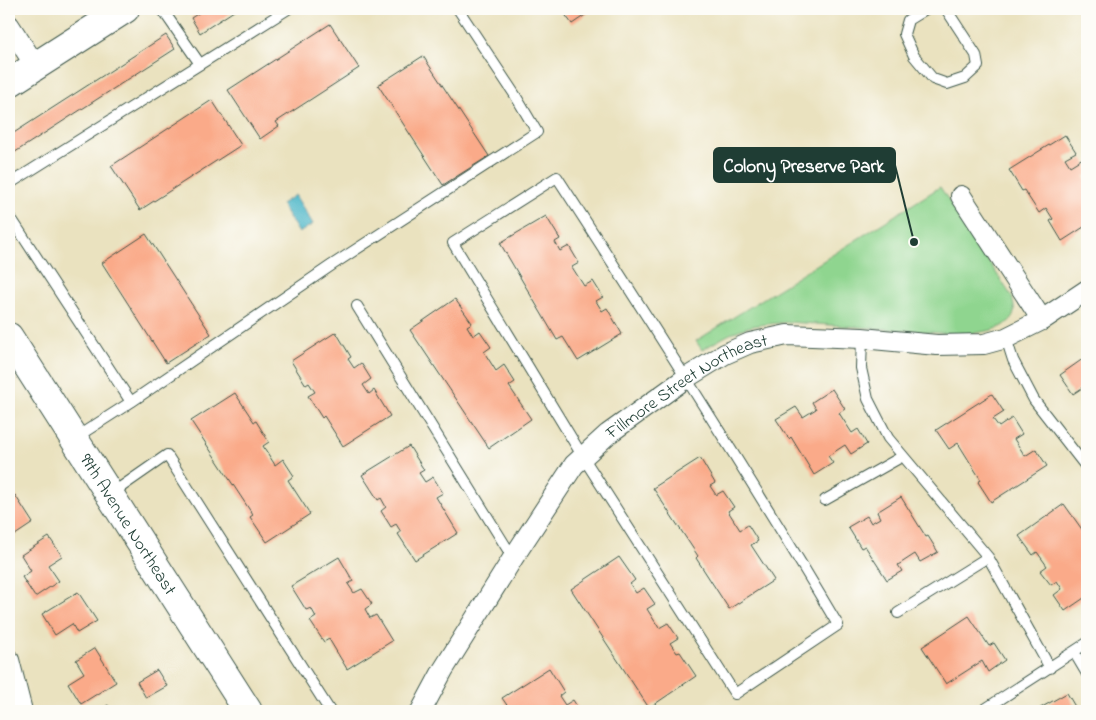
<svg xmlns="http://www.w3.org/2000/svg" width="1096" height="720" font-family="'Indie Flower',sans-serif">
<rect width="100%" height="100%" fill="#fdfcf7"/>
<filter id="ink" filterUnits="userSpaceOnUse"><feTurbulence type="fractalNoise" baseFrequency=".02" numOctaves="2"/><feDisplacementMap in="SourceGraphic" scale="10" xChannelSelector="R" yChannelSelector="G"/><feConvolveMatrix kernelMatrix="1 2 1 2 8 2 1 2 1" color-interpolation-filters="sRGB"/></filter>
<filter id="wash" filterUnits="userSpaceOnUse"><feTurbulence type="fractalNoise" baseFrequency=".0096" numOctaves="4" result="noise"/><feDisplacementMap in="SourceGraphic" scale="20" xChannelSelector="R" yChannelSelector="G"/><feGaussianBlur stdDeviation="1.12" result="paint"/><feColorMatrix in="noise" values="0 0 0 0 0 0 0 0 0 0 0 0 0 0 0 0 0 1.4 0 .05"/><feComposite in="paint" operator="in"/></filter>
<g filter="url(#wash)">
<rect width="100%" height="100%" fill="#eae2bf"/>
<path fill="#8fd58f" stroke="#578962" d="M940,187L1012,297C1013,302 1015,308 1014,313C1009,333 972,333 956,334L788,322C774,324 758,324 745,328C729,333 716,342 702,350L696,341Z"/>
<path fill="#4ab5c7" stroke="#34797e" d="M295,195L313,224L299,233L281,204Z"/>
<g id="blocks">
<path fill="#faaa89" d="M205,9H237L200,33L191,18Z
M561,9H594L572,24Z
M330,24L359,68L276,122L279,126L260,139L228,90Z
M166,35L175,49L9,156V136Z
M423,56L489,156L443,185L378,85Z
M212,100L241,145L140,210L111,166Z
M1065,135L1076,152L1065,158L1070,166L1083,158L1087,164V175L1084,177L1087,183V225L1062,241L1050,221L1053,219L1046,208L1039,213L1024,190L1022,191L1009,170Z
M546,216L560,239L555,242L560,251L569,246L579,263L572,267L584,286L593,281L603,297L596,301L602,311L607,308L622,334L578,361L563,337L557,340L500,243Z
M146,234L211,334L166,363L102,263Z
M455,299L472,323L467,326L473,336L480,331L491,347L484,352L496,371L504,365L515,382L509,386L531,419L489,448L410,330Z
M336,332L351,357L348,359L354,368L361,363L371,379L363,385L369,394L374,390L390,416L343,446L324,416L322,418L308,396L315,392L309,383L306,385L291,361Z
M1087,356V396L1082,388L1073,394L1060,375Z
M832,389L845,409L839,413L852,433L858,429L867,444L851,454L845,445L828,456L833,463L814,475L791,437L789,439L776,419L796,407L803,417L816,409L812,402Z
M235,393L254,422L256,421L269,442L263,446L275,465L283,459L294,476L288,480L310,514L267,542L250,517L253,515L191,421Z
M992,394L1004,412L993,419L999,427L1012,418L1022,434L1014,439L1025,456L1036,449L1047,466L991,502L978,482L981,480L958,443L949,449L936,430Z
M409,446L424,470L419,473L425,482L433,477L443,493L436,497L458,533L415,560L398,534L401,532L396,524L391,527L381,511L386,507L381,498L378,500L362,475Z
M700,458L715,483L710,486L716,495L723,491L734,507L728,511L740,530L748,525L758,541L751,545L774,580L729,609L696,558L698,556L653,488Z
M15,495L33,523L9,539V499Z
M901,497L926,537L928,536L938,552L920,562L915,554L898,565L902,571L887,580L865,546L861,548L848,527L867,516L871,523L880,518L877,512Z
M1064,504L1086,535L1087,534V596L1065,611L1054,595L1062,589L1057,581L1051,585L1040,571L1047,566L1037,552L1033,555L1019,536Z
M49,537L62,556L48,565L59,581L35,597L22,577L31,571L21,555Z
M339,557L353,581L348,584L354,593L362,589L372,604L365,609L370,618L376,615L392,641L347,669L329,639L324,642L310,621L316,617L311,608L306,610L291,586Z
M619,557L635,580L630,584L636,593L644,588L655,604L647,609L659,628L668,623L678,638L670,643L677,653L680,652L696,676L649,708L571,589Z
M78,592L97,621L77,633L72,624L55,635L42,614Z
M969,616L989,646L994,643L1005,660L988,672L982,661L946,684L922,647Z
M95,648L116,682L81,704L68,683L84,673L76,660Z
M549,668L564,692L559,696L565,705L573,700L580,711H511L502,698Z
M157,670L167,686L146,698L137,682Z
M1067,693L1077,710L1075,711H1035Z
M108,705L112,711H98Z"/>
</g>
</g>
<g filter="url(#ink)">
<use href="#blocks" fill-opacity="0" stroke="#3d5649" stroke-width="1"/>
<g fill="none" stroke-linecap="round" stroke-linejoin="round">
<g stroke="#3d5649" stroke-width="12">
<path id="lane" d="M162,9L200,64
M926,9L908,20L904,34L914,56L933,79L947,84L965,78L978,66L976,55L946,9
M557,177C653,325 748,473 838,625L735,694L583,457L453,243Z
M9,184L288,9
M9,215L131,402L332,265L537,132L515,95L458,9
M357,306L513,558
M862,338L861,368L868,399L888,438L988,557L1050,668
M1006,338L1013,360L1034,400L1087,468
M75,438L131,402
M111,494L167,455L330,711
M825,500L903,456
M898,613L988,557
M1074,652L1087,674
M982,711L1087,643"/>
</g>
<g stroke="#3d5649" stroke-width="22">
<g id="street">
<path d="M9,25L35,65"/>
<path d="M961,196L1042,320"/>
<path d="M9,660L22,711"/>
<path id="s1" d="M421,711L443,670L513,558L574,465L608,434L686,378L725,354L750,343L787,335L862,338L937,345L984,344L1006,338L1042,320L1087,290"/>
</g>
</g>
<g stroke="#3d5649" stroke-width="30">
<g id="secondary">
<path d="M9,83L125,9"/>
<path id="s2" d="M9,337L248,711"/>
</g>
</g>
<use href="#lane" stroke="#fff" stroke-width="10"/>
<use href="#street" stroke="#fff" stroke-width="20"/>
<use href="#secondary" stroke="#fff" stroke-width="28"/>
</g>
</g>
<g text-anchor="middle" stroke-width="4" stroke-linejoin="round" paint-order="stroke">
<g font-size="18" fill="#1f3d34" stroke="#fdfcf7">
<text dy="6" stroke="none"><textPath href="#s1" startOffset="429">Fillmore Street Northeast</textPath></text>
<text dy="6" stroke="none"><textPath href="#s2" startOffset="222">99th Avenue Northeast</textPath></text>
</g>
</g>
<path fill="none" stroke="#1f3d34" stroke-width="2" d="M914 242L895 165"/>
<circle fill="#1f3d34" stroke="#fdfcf7" stroke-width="2" cx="914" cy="242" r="5"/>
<rect fill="#1f3d34" stroke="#1f3d34" stroke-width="2" x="714" y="148" width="181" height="34" rx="5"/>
<g font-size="19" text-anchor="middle" font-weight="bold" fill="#fff">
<text x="804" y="172">Colony Preserve Park</text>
</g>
<rect width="1096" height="720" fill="none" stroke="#fdfcf7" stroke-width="30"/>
</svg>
